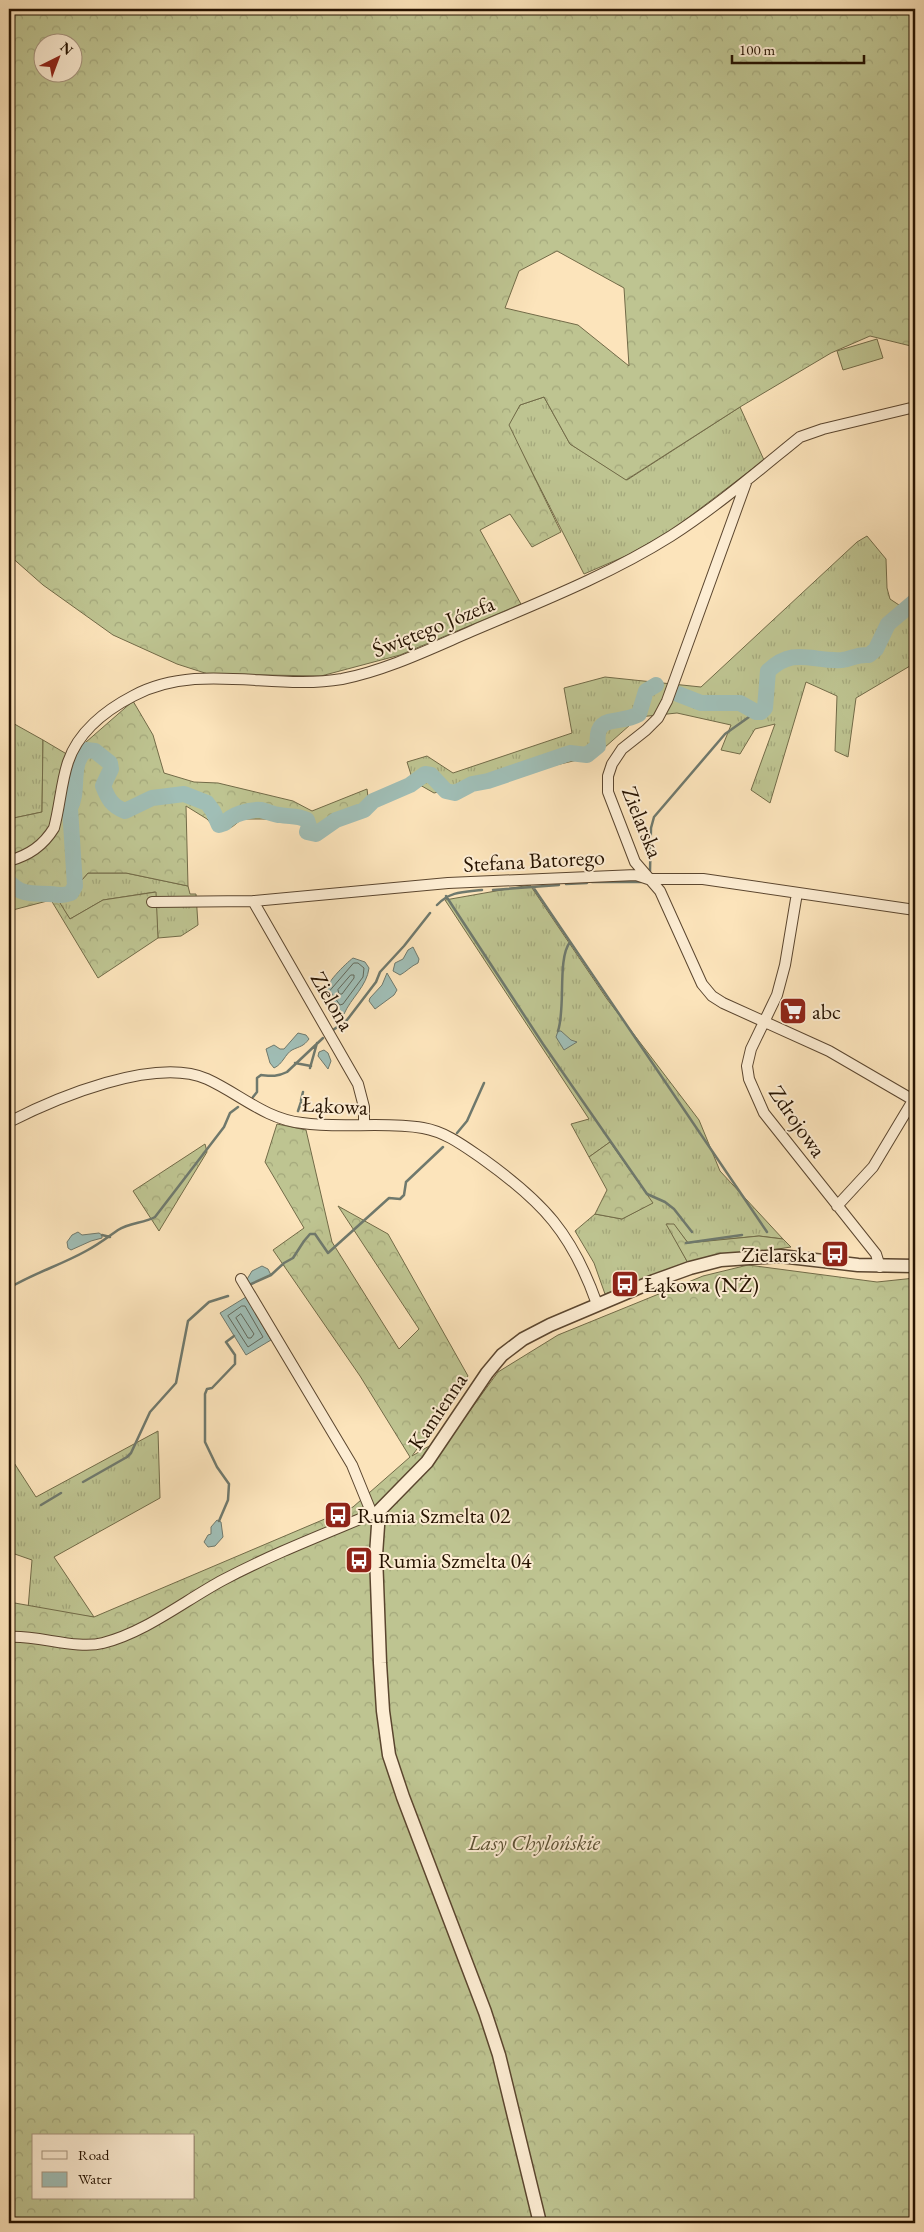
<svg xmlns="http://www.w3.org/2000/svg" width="924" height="2232" font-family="'EB Garamond',serif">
<defs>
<pattern id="grass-tufts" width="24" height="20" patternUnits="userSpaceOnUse" patternTransform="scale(1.25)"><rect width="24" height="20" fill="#bec491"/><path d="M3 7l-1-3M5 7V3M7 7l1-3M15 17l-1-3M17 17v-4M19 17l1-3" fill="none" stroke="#a3a77b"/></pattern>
<pattern id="forest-crowns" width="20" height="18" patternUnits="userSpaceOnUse" patternTransform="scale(1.25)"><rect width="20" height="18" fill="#bec491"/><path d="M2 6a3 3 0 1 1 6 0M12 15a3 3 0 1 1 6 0" fill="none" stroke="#a3a77b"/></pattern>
</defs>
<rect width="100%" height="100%" fill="#fce4bb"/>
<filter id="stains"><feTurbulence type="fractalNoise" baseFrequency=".004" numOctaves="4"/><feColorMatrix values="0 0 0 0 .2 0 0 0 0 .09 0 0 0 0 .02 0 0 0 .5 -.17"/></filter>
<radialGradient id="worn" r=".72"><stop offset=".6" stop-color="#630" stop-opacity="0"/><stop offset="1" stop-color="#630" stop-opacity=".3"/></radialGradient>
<path fill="url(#grass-tufts)" stroke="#726b48" d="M544,397L570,444L627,480L740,407L764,460L672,530L628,555L584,574L508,425L520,405Z
M867,536L886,559L887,588L890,599L911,613L915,621V663L856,698L848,757L835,751L837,696L806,682L770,803L751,790L775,724L755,729L740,754L721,750L731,725L677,713L639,717L595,756L434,793L413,781L407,762L427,756L453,773L572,733L564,688L605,677L701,687L857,542Z
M9,721L43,740L42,812L9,819Z
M88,873H126L188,886L190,894H196L198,925L181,936L158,938L155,892L103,900L70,919L59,903L78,889L81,881Z
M530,885L607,999L699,1120L720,1171L783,1239L759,1236L688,1243L674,1225L667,1224L688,1263L605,1294L594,1263L575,1231L595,1214L622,1219L652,1203L610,1142L589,1157L571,1124L589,1119L445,900Z
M158,1431L160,1498L54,1557L94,1617L28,1609L32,1560L9,1552V1455L36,1497Z"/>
<path fill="url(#forest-crowns)" stroke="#726b48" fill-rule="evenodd" d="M9,9H915V347L870,336L831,353L740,407L626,480L570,444L544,397L520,405L509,425L561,532L532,547L510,514L480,530L521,604L400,655L321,676L208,674L177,664L113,635L43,585L9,555ZM42,42H72V72H42ZM557,251L624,288L629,366L578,325L505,308L519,271Z
M133,701L153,735L164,773L194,782L218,783L293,801L312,811L367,789L368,797L349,818L315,830L295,820L262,819H242L232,827L216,829L207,819L186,806L188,886L126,873H88L81,881L78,889L60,903L70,919L103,900L156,892L158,938L98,978L51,900L9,911V819L42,812L43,740L70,756Z
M277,1124L306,1130L332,1242L399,1349L419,1329L338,1206L388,1234L468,1376L412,1456L455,1431L498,1372L558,1335L703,1276L748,1265L877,1282L915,1278V2223H9V1602L94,1617L353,1507L410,1457L360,1376L273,1250L304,1228L265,1162ZM34,2136H194V2198H34Z
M610,1142L653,1203L622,1219L595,1214L607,1190L589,1157Z
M205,1144L207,1152L159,1231L133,1191Z
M666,1224H674L688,1243L759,1236L783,1239L791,1247L688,1263Z"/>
<path fill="#bec491" stroke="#726b48" d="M877,339L883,358L843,370L837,351Z"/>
<path fill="#a0beb6" stroke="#6f796d" d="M413,947L419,959L418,963C411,966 406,972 400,975L393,971L395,963L403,959L408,950Z
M353,958L365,962L369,968C367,986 351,998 344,1014H342L324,994C325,984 345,964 353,958Z
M387,973L397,990L394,995L375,1009L369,1001L370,998L382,985Z
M558,1031H561L571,1040L577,1042L564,1050L556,1037Z
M298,1033L306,1035L309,1039C303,1047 300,1046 292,1050C285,1054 283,1064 274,1068L270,1063L266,1049L274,1045L280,1049H284Z
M324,1050L328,1053L331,1061L328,1069L318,1056L319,1052Z
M78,1232L82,1235L99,1233L102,1235V1238L91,1241L71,1250L68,1248L67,1242L72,1235Z
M262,1266L268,1269L271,1275L249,1285L246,1281L252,1271Z
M246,1297L271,1340L246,1355L220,1313Z
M217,1520L221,1522L223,1537L215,1546L208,1547L204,1542L208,1535L211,1534V1527Z"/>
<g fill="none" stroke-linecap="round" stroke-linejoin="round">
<path stroke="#62685b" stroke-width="1" d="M354,963H358L364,968L363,977L343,1004L340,1005L330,991Z
M351,975H354V978L342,994H339L338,990Z
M242,1306H245L263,1337L248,1347L228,1316Z
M241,1314L254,1334L251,1338H248L236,1318Z"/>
<path stroke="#6f796d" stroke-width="2.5" d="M650,871L651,828L654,817L725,734L756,712
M592,882H641
M566,884L587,883
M533,887L767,1232
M493,890L559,885
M446,896L543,1044L647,1194L665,1202L674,1209L692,1232
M437,905C450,891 464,892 482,890
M333,1030L347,1020L376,982L380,972L404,946L430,913
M558,1031C566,1007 557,959 570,942
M295,1063L311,1066
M310,1068L317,1043
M253,1097L257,1092V1078L261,1075C271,1076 277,1077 287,1072L323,1038
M301,1100L303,1092
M298,1111L301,1102
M457,1133L467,1121L484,1083
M102,1235L110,1237
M686,1243L742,1235
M249,1285L271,1275L284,1263L293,1258L304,1241L310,1234H315L328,1253L389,1198L400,1199L404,1195L406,1182L443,1147
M9,1288C34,1273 61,1265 86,1251C98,1245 108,1237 118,1230C129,1223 144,1223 155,1217L224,1127L230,1113L238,1107
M83,1482L127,1457L131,1453L150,1412L176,1383L188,1321L209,1302L228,1296
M41,1505L61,1493
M219,1521L228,1500L229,1484L217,1467L205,1442V1394L207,1389L212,1388L235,1364V1355L226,1342L234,1336"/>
<path stroke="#a0beb6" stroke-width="16" d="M678,694L701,703H740L756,712H761L765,708L768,671C794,646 812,662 842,660C852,659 856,654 869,655L876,649L888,624L915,601
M9,882C22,896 33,893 50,894C58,895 62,896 71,893L75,886L70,808C80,790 69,764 86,750L95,751L110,763L111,769L103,786C108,799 112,806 125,811L152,798L184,794L207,803L213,811L219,825L225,823C230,815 250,809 261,810C267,811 274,815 280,815C290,817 297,815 307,820L309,826L307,832L316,834L336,820L364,810L373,801L410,785L425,774L431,775L446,791L455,793L472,784L488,781L570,753L587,755L598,746C594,712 618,726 639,714L646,691L656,685"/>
<g stroke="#5b462f" stroke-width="12">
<path id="minor" d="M747,480L667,701L658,718L646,730L622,749L612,764L608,776V792L635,862L660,891L702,984L712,996L723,1003L829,1051L915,1101
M9,861C29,855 43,846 54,828C60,806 61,783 68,762C78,732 106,710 133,696C198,661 273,691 342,679C387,670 430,649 472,631C540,602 609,575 671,536C716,507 758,471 800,437L823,429L915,407
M797,893L785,965L777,995L751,1049L747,1066L749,1079L764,1113L876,1254L880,1267
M253,901L358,1084L364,1107V1125
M152,902L253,901L448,883L636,875L648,879H703L915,910
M9,1122C56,1098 155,1056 207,1079C240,1094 265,1119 302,1123C342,1129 383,1121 423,1128C446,1132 464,1146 483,1159C543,1202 572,1233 597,1304
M837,1206L873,1167L915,1097
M241,1279L352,1465L372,1514
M9,1637C38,1635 77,1650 103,1643C146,1632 184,1601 223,1580C274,1553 327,1533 379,1511"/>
</g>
<g stroke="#5b462f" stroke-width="15">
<path id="tertiary" d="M540,2223L499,2055L485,2012L403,1797L389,1755L383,1711L380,1663L376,1555L379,1511L427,1462L487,1373L502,1355L523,1339L550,1325L654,1281L690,1268L721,1260L780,1256L858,1265L915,1266"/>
</g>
<use href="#minor" stroke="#fdedd3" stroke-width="10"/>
<use href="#tertiary" stroke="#fdedd3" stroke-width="12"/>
</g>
<defs>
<g id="supermarket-square" transform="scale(1.4375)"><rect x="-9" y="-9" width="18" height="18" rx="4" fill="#8f2418" stroke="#fdedd3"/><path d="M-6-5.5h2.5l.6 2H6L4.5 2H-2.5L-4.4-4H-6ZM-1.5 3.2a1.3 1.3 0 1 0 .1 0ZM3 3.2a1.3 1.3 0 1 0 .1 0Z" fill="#fff"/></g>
<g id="bus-square" transform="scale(1.4375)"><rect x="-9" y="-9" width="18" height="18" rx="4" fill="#8f2418" stroke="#fdedd3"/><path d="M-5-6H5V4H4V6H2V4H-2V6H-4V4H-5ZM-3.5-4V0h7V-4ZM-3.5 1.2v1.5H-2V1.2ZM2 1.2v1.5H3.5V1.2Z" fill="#fff"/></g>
</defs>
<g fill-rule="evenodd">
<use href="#supermarket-square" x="793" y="1011"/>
<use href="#bus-square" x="835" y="1254"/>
<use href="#bus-square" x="625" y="1284"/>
<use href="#bus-square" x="338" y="1515"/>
<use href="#bus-square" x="359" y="1560"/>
</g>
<g text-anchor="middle" stroke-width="4" stroke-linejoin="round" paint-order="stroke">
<g font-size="22" fill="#251200" stroke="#fdedd3">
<text transform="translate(433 626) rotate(-22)" y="8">Świętego Józefa</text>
<text transform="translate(643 822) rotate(68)" y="8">Zielarska</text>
<text transform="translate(534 860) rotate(-3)" y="8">Stefana Batorego</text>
<text transform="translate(333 1001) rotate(60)" y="8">Zielona</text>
<text transform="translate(335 1105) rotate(3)" y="8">Łąkowa</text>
<text transform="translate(798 1121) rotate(55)" y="8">Zdrojowa</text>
<text transform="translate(437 1411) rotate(-56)" y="8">Kamienna</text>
</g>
<g font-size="22" fill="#251200" stroke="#fdedd3" text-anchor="start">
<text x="812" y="1019">abc</text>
<text x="816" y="1262" text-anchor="end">Zielarska</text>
<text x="644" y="1292">Łąkowa (NŻ)</text>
<text x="357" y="1523">Rumia Szmelta 02</text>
<text x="378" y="1568">Rumia Szmelta 04</text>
</g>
<g font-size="22" font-style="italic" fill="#5b5033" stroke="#fdedd3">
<text x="534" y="1850">Lasy Chylońskie</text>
</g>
</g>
<rect width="924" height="2232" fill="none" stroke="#fce4bb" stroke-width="30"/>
<rect x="10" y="10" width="904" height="2212" fill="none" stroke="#251200" stroke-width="2.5"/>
<rect x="15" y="15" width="894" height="2202" fill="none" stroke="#251200"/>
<rect x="32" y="2134" width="162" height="65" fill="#fdedd3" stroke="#a7957f"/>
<rect x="42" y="2151" width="25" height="8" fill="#fdedd3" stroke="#a7957f"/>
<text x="78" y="2160" font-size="15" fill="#251200">Road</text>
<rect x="42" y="2172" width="25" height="15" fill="#a0beb6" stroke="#a7957f"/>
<text x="78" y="2184" font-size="15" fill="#251200">Water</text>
<g transform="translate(58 58) rotate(42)"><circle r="24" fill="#fdedd3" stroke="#a7957f"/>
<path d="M0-4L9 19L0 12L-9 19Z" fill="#8f2418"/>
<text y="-8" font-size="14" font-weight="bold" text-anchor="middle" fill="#251200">N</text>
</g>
<path d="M732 55v8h132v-8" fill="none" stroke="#251200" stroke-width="2.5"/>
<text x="739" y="55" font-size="15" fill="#251200" stroke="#fdedd3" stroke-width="4" paint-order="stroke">100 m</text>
<rect width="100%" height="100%" filter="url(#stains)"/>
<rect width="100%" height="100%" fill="url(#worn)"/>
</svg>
